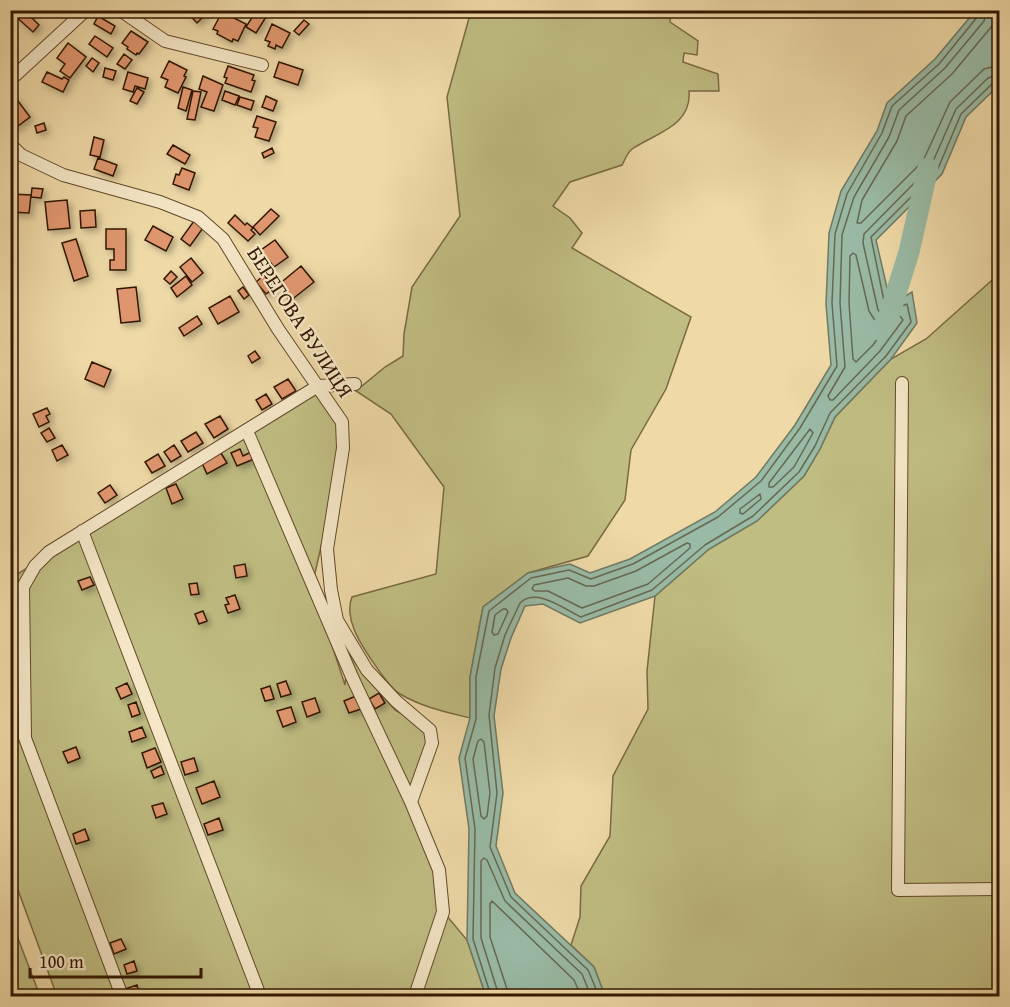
<svg xmlns="http://www.w3.org/2000/svg" width="1010" height="1007" font-family="'Gentium Book Plus',serif">
<defs>
<filter id="shadow"><feDropShadow dx="3.5" dy="3.5" stdDeviation="3" flood-color="#0004"/></filter>
</defs>
<rect width="100%" height="100%" fill="#eed9a7"/>
<filter id="stains"><feTurbulence type="fractalNoise" baseFrequency=".00333" numOctaves="4"/><feColorMatrix values="0 0 0 0 .2 0 0 0 0 .09 0 0 0 0 .02 0 0 0 .5 -.17"/></filter>
<radialGradient id="worn" r=".72"><stop offset=".6" stop-color="#630" stop-opacity="0"/><stop offset="1" stop-color="#630" stop-opacity=".3"/></radialGradient>
<path fill="#c0bd82" stroke="#7a6a41" stroke-width="1.5" d="M471,11H671L670,22L698,41L697,55L684,53L683,62L718,74L719,91H689C692,126 656,133 632,149C627,153 625,160 622,165L570,182L553,206L570,218L582,233L572,248L691,317L666,389L631,450L625,500L588,556L528,573L483,607L470,677V718C446,712 422,707 400,694C388,687 359,643 354,629C350,620 348,606 352,597L436,574L444,487L391,414L356,391L385,367L403,356L404,334L412,287L460,216L447,97Z
M999,274V996H605L594,967L571,945L580,917L581,886L610,836L613,776L648,709L647,671L655,596L709,549L757,521L804,476L820,449L835,417L891,359L926,339Z
M319,390L341,423L327,520L311,591L329,636L345,685L348,652L363,674L395,710L411,719L426,731V755L413,786L435,863L441,909L467,940L486,996H57L11,871V578Z
M10,920H11L40,996H11Z"/>
<path fill="#99baa5" stroke="#707963" stroke-width="1.5" d="M976,10L999,11V85L966,117L942,174L876,240L891,305L912,292L917,323L891,359L835,417L820,449L804,476L757,521L709,549L655,596L580,623L543,604L525,606L511,638L501,669L494,716L503,793L496,846L515,893L594,967L605,996H486L467,940L469,829L459,758L470,718V677L483,607L528,573L570,564L590,573L630,559L715,512L756,477L795,425L831,365L826,304L829,233L841,191L877,131L887,103L935,59Z"/>
<g fill="none" stroke-linecap="round" stroke-linejoin="round">
<path stroke="#666852" stroke-width="1.5" d="M987,10L984,21L945,68L899,110L889,137L854,197L842,235L840,303L845,367L828,396L830,400H833L880,351L903,320L900,316C891,319 884,318 878,310L863,243L864,234L931,166L956,109L988,78L1000,74
M996,10L992,26L952,74L906,116L897,141L862,200L857,223H861L923,161L950,102L984,69L1000,65
M853,253L856,255L869,311L874,319L885,328L873,345L856,362L853,359L849,303L850,256Z
M810,429L813,433L794,467L773,487H769V483Z
M760,494L761,499L743,514L740,513V509Z
M687,543L690,544V548L648,584L582,608L548,591H535L532,589L534,585L568,578L586,586H594L636,571Z
M503,609H506L508,612L498,634L494,635L492,632L495,615Z
M481,739L484,742L490,793L487,816L484,819L481,816L473,759L478,741Z
M491,996L473,939L475,829L465,758L476,719V677L489,611L531,578L569,570L591,579L633,564L718,517L761,481L800,428L837,366L832,303L835,234L847,194L882,133L892,106L939,64L978,16L979,10
M499,996L481,938V861L484,858L487,860L505,901L582,974L591,996
M508,996L507,989L490,937V904L492,901L574,980L581,996
M599,996L588,970L511,897L490,847L497,793L489,715L495,668L505,635L520,603C537,587 564,609 581,617L652,590L705,545L753,516L799,472L815,446L830,413L886,356L911,322L907,304L892,310L885,306L871,237L937,171L961,114L993,83L1000,81"/>
<path stroke="#99baa5" stroke-width="21" d="M880,330L887,322L909,252L928,168"/>
</g>
<path fill="#df966e" stroke="#331700" stroke-width="1.5" filter="url(#shadow)" d="M16,10H24L39,25L33,32L13,14Z
M185,10H206L208,12L197,23Z
M256,11L266,17L256,33L246,27Z
M222,12L246,24L238,41L233,39L232,42L217,34L218,31L213,29Z
M98,16L115,26L111,34L94,24Z
M304,20L309,24L299,35L294,31Z
M272,24L290,33L282,48L276,45L275,49L268,46L270,42L265,40Z
M131,31L148,42L139,54L137,53L136,55L127,49L128,47L122,43Z
M95,36L113,48L107,57L89,44Z
M68,43L86,57L70,78L60,71L65,64L57,58Z
M124,54L132,60L125,69L117,64Z
M92,58L99,63L93,72L86,66Z
M169,61L187,70L184,76L186,77L178,93L165,87L168,80L161,77Z
M279,62L303,70L298,85L274,77Z
M228,66L254,75L252,80L255,81L251,92L225,83L227,78L224,77Z
M105,68L116,71L113,80L103,77Z
M47,72L62,79L64,77L69,80L63,92L42,82Z
M128,72L148,78L145,89L135,86L133,92L123,89Z
M203,76L223,85L214,111L201,107L207,92L199,89Z
M183,87L192,90L186,111L178,108Z
M137,88L144,92L137,104L130,101Z
M193,91L201,92L195,120L187,119Z
M225,91L239,96L235,105L222,100Z
M266,96L277,101L273,111L262,107Z
M15,97L30,117L14,129L10,124V100Z
M240,97L254,101L251,110L237,105Z
M257,116L276,122L269,141L255,137L258,128L253,127Z
M44,123L46,130L37,133L35,126Z
M94,137L104,140L100,157L90,155Z
M173,145L190,155L185,164L167,154Z
M272,148L274,153L264,158L262,153Z
M98,158L117,165L113,176L94,169Z
M182,168L195,173L189,190L173,184L176,174L179,175Z
M32,188L43,189L41,198L31,197Z
M10,194L31,195L29,213L10,212Z
M67,200L70,228L48,230L45,202Z
M271,209L279,216L260,235L253,227Z
M95,210L96,227L81,228L80,211Z
M235,215L245,225L247,223L253,228L251,230L255,234L248,241L228,223Z
M194,221L203,228L190,246L181,239Z
M153,226L173,237L166,251L145,240Z
M106,229H126V270H110V260H114V249H106Z
M76,239L88,276L74,281L62,243Z
M275,240L288,257L274,267L261,250Z
M191,258L203,273L192,282L180,267Z
M301,266L314,282L290,301L278,285Z
M171,271L177,277L170,284L164,279Z
M264,275L274,288L266,294L256,282Z
M186,276L192,285L177,297L171,288Z
M136,287L140,321L121,323L117,289Z
M243,287L249,295L244,299L238,291Z
M230,296L239,312L218,324L209,308Z
M197,316L202,324L184,336L179,328Z
M255,351L260,358L252,363L248,356Z
M92,362L111,370L104,387L85,379Z
M288,379L296,391L282,399L274,387Z
M266,394L272,404L262,410L256,400Z
M47,408L50,414L46,416L49,422L39,427L33,414Z
M220,416L228,429L214,438L205,424Z
M49,428L55,438L47,442L41,433Z
M196,432L203,443L188,452L181,441Z
M62,445L68,455L57,461L52,450Z
M174,445L181,456L171,462L164,452Z
M240,449L243,456L251,452L254,459L237,466L231,453Z
M221,453L227,463L207,474L202,463Z
M158,454L165,466L152,473L145,462Z
M176,484L183,499L172,504L166,488Z
M110,485L117,495L105,503L98,493Z
M245,564L247,576L236,578L234,566Z
M90,577L94,585L82,590L78,581Z
M197,583L199,594L191,595L189,584Z
M235,595L240,609L228,613L225,605L229,604L226,598Z
M203,611L207,621L199,624L195,614Z
M286,681L291,694L281,697L277,684Z
M127,683L132,694L121,699L116,688Z
M270,686L274,699L265,701L261,689Z
M379,693L385,703L375,709L369,699Z
M356,696L361,709L349,713L344,701Z
M315,698L320,712L307,717L302,702Z
M136,702L140,714L132,717L128,705Z
M291,707L296,722L283,727L277,711Z
M142,727L146,737L132,742L129,732Z
M76,747L80,758L68,763L63,752Z
M155,748L161,762L147,768L142,753Z
M194,758L198,771L185,775L181,762Z
M161,766L164,774L154,778L151,771Z
M214,781L220,797L202,804L196,788Z
M163,803L167,814L156,818L152,806Z
M219,818L223,830L208,835L204,824Z
M85,829L89,840L76,844L73,834Z
M121,939L126,949L114,954L110,943Z
M134,961L137,971L127,974L124,965Z
M137,985L139,993L128,996L125,989Z"/>
<g fill="none" stroke-linecap="round" stroke-linejoin="round">
<g stroke="#62482a" stroke-width="14">
<path id="street" d="M120,10L165,41L262,65
M10,80L86,10
M10,144L21,155L63,175L160,202L198,217L223,239L278,329L342,422L343,448L327,549L331,590L337,620L367,670L396,701L430,730L432,743L411,802
M902,383L898,890L1000,889
M247,431L352,677L411,802L439,870L443,912L415,996
M82,531L260,996
M122,996L25,738L23,587L35,566L49,552L318,386L355,384"/>
</g>
<use href="#street" stroke="#f4e6c6" stroke-width="12"/>
</g>
<g text-anchor="middle" stroke-width="4.5" stroke-linejoin="round" paint-order="stroke">
<g font-size="21" fill="#331700" stroke="#f4e6c6">
<text transform="translate(300 322) rotate(57)" y="7">БЕРЕГОВА ВУЛИЦЯ</text>
</g>
</g>
<rect width="1010" height="1007" fill="none" stroke="#eed9a7" stroke-width="36"/>
<rect x="12" y="12" width="986" height="983" fill="none" stroke="#331700" stroke-width="3"/>
<rect x="18" y="18" width="974" height="971" fill="none" stroke="#331700" stroke-width="1.5"/>
<path d="M30 968v9h171v-9" fill="none" stroke="#331700" stroke-width="3"/>
<text x="39" y="968" font-size="18" fill="#331700" stroke="#f4e6c6" stroke-width="4.5" paint-order="stroke">100 m</text>
<rect width="100%" height="100%" filter="url(#stains)"/>
<rect width="100%" height="100%" fill="url(#worn)"/>
</svg>
